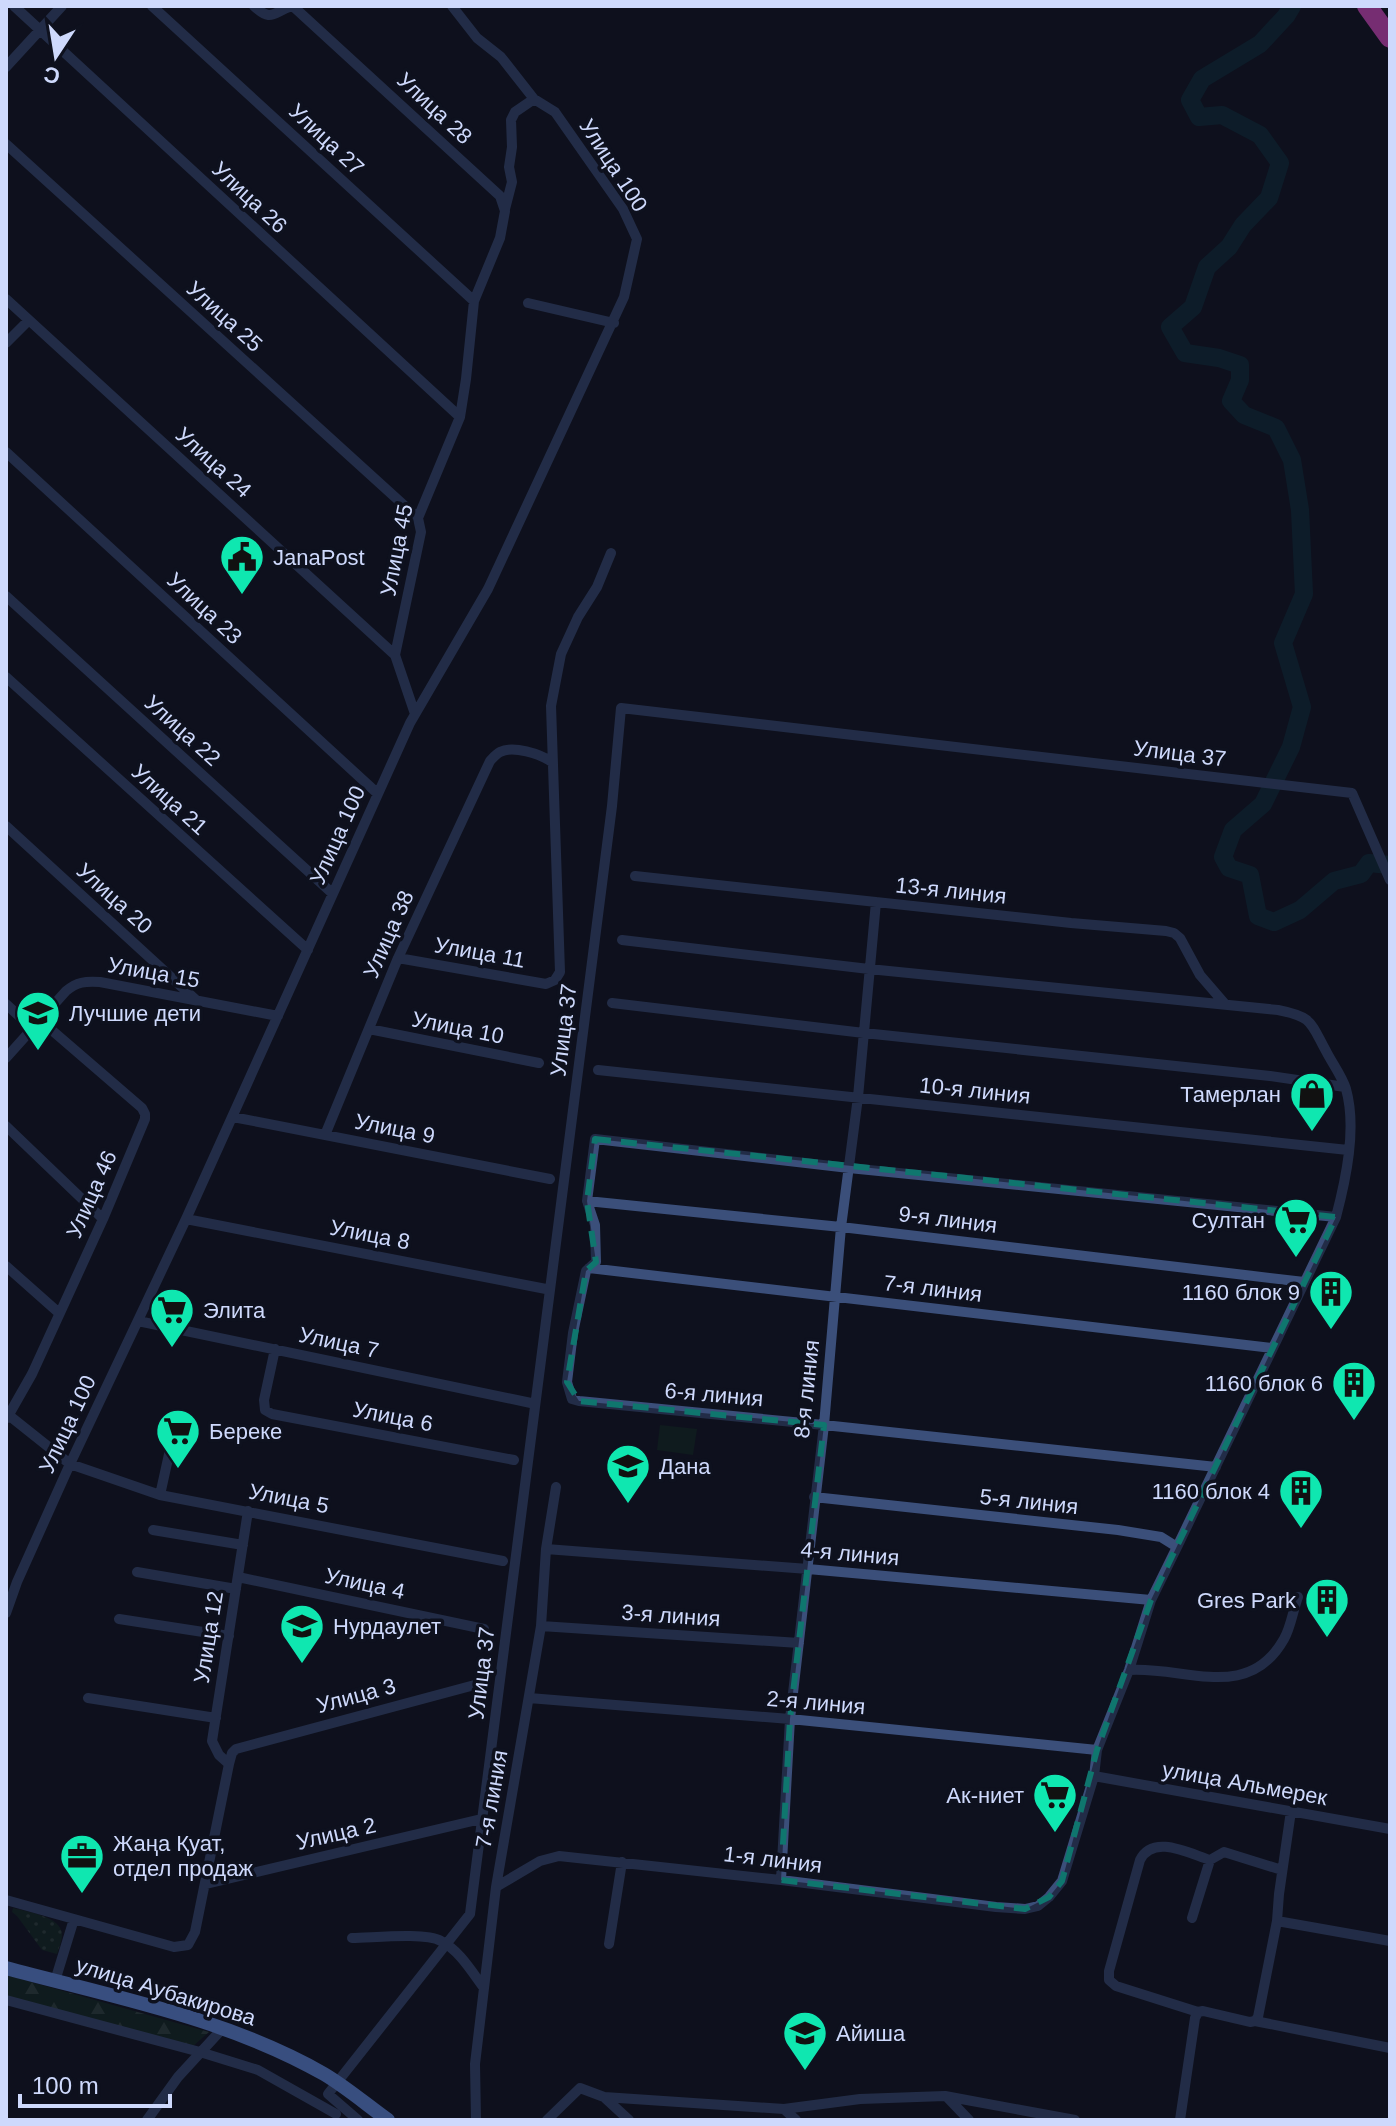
<svg xmlns="http://www.w3.org/2000/svg" width="1396" height="2126" font-family="Arial,sans-serif">
<defs>
<pattern id="grass-dots" width="8" height="8" patternUnits="userSpaceOnUse" patternTransform="scale(2)"><rect width="8" height="8" fill="#11281f"/><path d="M2 2h.1M6 6h.1" fill="none" stroke="#324740" stroke-width="1.8" stroke-linecap="round"/></pattern>
<pattern id="forest-firs" width="22" height="20" patternUnits="userSpaceOnUse" patternTransform="scale(2)"><rect width="22" height="20" fill="#11281f"/><path d="M5 1l3.5 6h-7zM16 11l3.5 6h-7z" fill="#324740"/></pattern>
</defs>
<rect width="100%" height="100%" fill="#0e111e"/>
<path fill="url(#grass-dots)" d="M13,1908C27,1912 62,1916 62,1935C62,1940 59,1948 57,1954L42,1950L17,1916L12,1912Z"/>
<path fill="url(#forest-firs)" d="M6,1975L209,2032L192,2047L6,1997Z"/>
<path fill="#11281f" d="M660,1425L697,1429L693,1455L657,1450Z"/>
<g fill="none" stroke-linecap="round" stroke-linejoin="round">
<path stroke="#0c2c39" stroke-width="18" d="M1292,6L1286,16L1260,44L1202,79L1190,100L1199,117L1222,115L1260,135L1280,163L1269,198L1243,225L1229,247L1207,267L1193,307L1170,327L1185,353L1219,358L1240,365V380L1231,401L1244,415L1276,428L1292,460L1300,510L1304,594L1283,643L1302,707L1291,747L1263,804L1233,830L1223,857L1229,868L1250,875L1258,916L1274,922L1300,910L1334,881L1361,874L1369,863L1390,865"/>
<path stroke="#3b4f7a" stroke-width="10" d="M14,6L460,417
M152,6L474,301
M254,6C272,23 273,12 292,6L296,9L500,196L505,211L500,238L474,301L466,379L460,417L418,518L421,532L395,655L415,714
M452,6L477,38L501,57L534,99L515,112L511,120L512,147L509,167L512,182L505,209
M6,67L62,6
M6,144L418,518
M6,299L395,655
M528,303L614,323
M6,343L29,320
M6,452L377,793
M6,596L332,893
M6,677L308,950
M6,826L196,1000
M635,876L1071,923L1166,931L1174,933L1180,938L1200,975L1225,1004
M622,940L869,969L1278,1010C1313,1017 1310,1022 1326,1051C1332,1063 1342,1076 1346,1089C1357,1128 1346,1179 1336,1217L1177,1547
M398,958L546,984L555,980L560,972L551,706L561,654L578,617L597,587L611,553
M612,1003L864,1033L1270,1076L1345,1087
M6,1004L32,1028
M369,1029L539,1063
M6,1058L66,991C77,982 85,981 100,982L278,1016
M598,1070L1348,1150
M233,1117L550,1179
M6,1126L103,1219
M325,1135L398,958L490,761C493,758 496,754 500,752C513,745 540,754 552,762
M587,1201L841,1227L1304,1282
M186,1219L546,1289
M6,1266L59,1313
M589,1268L1272,1348
M138,1321L531,1403
M275,1349L264,1400L265,1410L272,1414L514,1460
M6,1413L70,1464L160,1495L503,1561
M7,1418L32,1374L103,1219L145,1119V1114L142,1108L40,1020
M1216,1467L824,1425L579,1401L572,1399L567,1382L573,1333L586,1271L596,1262L595,1225L587,1201L595,1139L849,1168L1336,1217
M160,1495L173,1436
M153,1530L243,1545
M546,1549L808,1569L1151,1600
M137,1572L236,1589
M238,1577L484,1629
M6,1613L17,1582L70,1464L186,1219L410,723L488,589L624,297L637,239L623,209L555,112L534,99
M119,1619L229,1636
M541,1626L799,1643
M1129,1670C1185,1666 1248,1703 1284,1639C1291,1627 1293,1610 1298,1597
M88,1698L216,1718
M529,1698L790,1719L1097,1750
M229,1764L219,1755L212,1741L248,1511
M1094,1776L1390,1829
M781,1880L790,1719L824,1425L841,1227L858,1097L876,902
M206,1884L477,1820
M496,1887L540,1861L559,1856L781,1880L996,1907L1025,1909L1038,1906L1049,1897L1062,1881L1094,1776L1097,1750L1129,1670L1151,1600L1177,1547L1161,1537L1118,1530L814,1497
M6,1900L174,1947L188,1945L195,1932L229,1764L232,1753L236,1749L482,1683
M1192,1918L1210,1860
M1277,1921L1390,1941
M352,1938C372,1938 424,1932 441,1941C459,1950 472,1972 484,1988
M609,1944L622,1862
M55,1981L74,1919
M6,2000L200,2052L258,2070L336,2114
M1198,2012L1116,1986L1109,1980V1971L1140,1860C1153,1834 1188,1853 1210,1860L1224,1852L1282,1870
M1255,2021L1390,2048
M604,2097L629,2120
M947,2097L969,2120
M784,2109L796,2120
M147,2120L178,2077L222,2029
M358,2120L328,2094L470,1914L612,806L621,708L1352,793L1390,880
M476,2120L475,2064L496,1887L541,1626L546,1549L556,1487
M547,2120L580,2088L604,2097L784,2109L860,2099L945,2096L1075,2120
M1180,2120L1195,2018L1198,2012L1203,2011L1250,2022L1255,2021L1258,2017L1277,1921L1279,1894L1291,1811"/>
<path stroke="#6b99f6" stroke-width="14" d="M6,1968C113,1997 226,2018 324,2074C346,2087 367,2105 388,2120"/>
<path stroke="#f451d9" stroke-width="20" d="M1367,6L1390,38"/>
</g>
<path d="M0 0H1396V2126H0ZM595,1139L1336,1217L1151,1600L1097,1750L1062,1881L1049,1897L1025,1909L781,1880L790,1719L824,1425L579,1401L567,1382L586,1271L596,1262L587,1201Z" fill="#0e111e" fill-opacity=".55" fill-rule="evenodd"/>
<path fill="none" stroke="#0f766e" stroke-width="6" stroke-dasharray="16 10" stroke-linejoin="round" d="M595,1139L1336,1217L1151,1600L1097,1750L1062,1881L1049,1897L1025,1909L781,1880L790,1719L824,1425L579,1401L567,1382L586,1271L596,1262L587,1201Z"/>
<defs>
<g id="civic-pin" transform="scale(2.3)"><path d="M0 17L-7.5 6A9.5 9.5 0 1 1 7.5 6Z" fill="#0fe7b0" stroke="#0e111e"/><path d="M-.6-6.5H3V-4.5H.6V-3L4-1V1h2V6H-6V1h2V-1L-.6-3ZM-1.2 2.5V6h2.4V2.5Z" fill="#111"/></g>
<g id="school-pin" transform="scale(2.3)"><path d="M0 17L-7.5 6A9.5 9.5 0 1 1 7.5 6Z" fill="#0fe7b0" stroke="#0e111e"/><path d="M0-5L7-2L0 1L-7-2ZM-4 1L0 2.5L4 1V4Q0 6-4 4Z" fill="#111"/></g>
<g id="shop-pin" transform="scale(2.3)"><path d="M0 17L-7.5 6A9.5 9.5 0 1 1 7.5 6Z" fill="#0fe7b0" stroke="#0e111e"/><path d="M-5-2.5h2.3a2.7 3.5 0 0 1 5.4 0H5L5.5 6h-11ZM-1.5-2.5h3a1.5 2.3 0 0 0-3 0Z" fill="#111"/></g>
<g id="supermarket-pin" transform="scale(2.3)"><path d="M0 17L-7.5 6A9.5 9.5 0 1 1 7.5 6Z" fill="#0fe7b0" stroke="#0e111e"/><path d="M-6-5.5h2.5l.6 2H6L4.5 2H-2.5L-4.4-4H-6ZM-1.5 3.2a1.3 1.3 0 1 0 .1 0ZM3 3.2a1.3 1.3 0 1 0 .1 0Z" fill="#111"/></g>
<g id="building-pin" transform="scale(2.3)"><path d="M0 17L-7.5 6A9.5 9.5 0 1 1 7.5 6Z" fill="#0fe7b0" stroke="#0e111e"/><path d="M-4-6H4V6H1V3H-1V6H-4ZM-2.5-4.3h1.7v1.8h-1.7ZM.8-4.3h1.7v1.8H.8ZM-2.5-1h1.7V.8h-1.7ZM.8-1h1.7V.8H.8Z" fill="#111"/></g>
<g id="office-pin" transform="scale(2.3)"><path d="M0 17L-7.5 6A9.5 9.5 0 1 1 7.5 6Z" fill="#0fe7b0" stroke="#0e111e"/><path d="M-6-3h4V-5.5h4V-3h4V5H-6ZM-1-4.5V-3h2v-1.5ZM-6 0V1H6V0Z" fill="#111"/></g>
</defs>
<g fill-rule="evenodd">
<use href="#civic-pin" x="242" y="557"/>
<use href="#school-pin" x="38" y="1013"/>
<use href="#shop-pin" x="1312" y="1094"/>
<use href="#supermarket-pin" x="1296" y="1220"/>
<use href="#building-pin" x="1331" y="1292"/>
<use href="#supermarket-pin" x="172" y="1310"/>
<use href="#building-pin" x="1354" y="1383"/>
<use href="#supermarket-pin" x="178" y="1431"/>
<use href="#school-pin" x="628" y="1466"/>
<use href="#building-pin" x="1301" y="1491"/>
<use href="#building-pin" x="1327" y="1600"/>
<use href="#school-pin" x="302" y="1626"/>
<use href="#supermarket-pin" x="1055" y="1795"/>
<use href="#office-pin" x="82" y="1856"/>
<use href="#school-pin" x="805" y="2033"/>
</g>
<g text-anchor="middle" stroke-width="7" stroke-linejoin="round" paint-order="stroke">
<g font-size="22" fill="#ced9fc" stroke="#0e111e">
<text transform="translate(435 108) rotate(43)" y="8">Улица 28</text>
<text transform="translate(327 139) rotate(43)" y="8">Улица 27</text>
<text transform="translate(614 165) rotate(57)" y="8">Улица 100</text>
<text transform="translate(250 197) rotate(43)" y="8">Улица 26</text>
<text transform="translate(225 316) rotate(42)" y="8">Улица 25</text>
<text transform="translate(214 462) rotate(42)" y="8">Улица 24</text>
<text transform="translate(396 550) rotate(-79)" y="8">Улица 45</text>
<text transform="translate(205 608) rotate(43)" y="8">Улица 23</text>
<text transform="translate(183 730) rotate(42)" y="8">Улица 22</text>
<text transform="translate(1180 753) rotate(7)" y="8">Улица 37</text>
<text transform="translate(170 799) rotate(42)" y="8">Улица 21</text>
<text transform="translate(337 835) rotate(-66)" y="8">Улица 100</text>
<text transform="translate(951 890) rotate(6)" y="8">13-я линия</text>
<text transform="translate(115 898) rotate(42)" y="8">Улица 20</text>
<text transform="translate(388 934) rotate(-66)" y="8">Улица 38</text>
<text transform="translate(480 952) rotate(10)" y="8">Улица 11</text>
<text transform="translate(154 972) rotate(10)" y="8">Улица 15</text>
<text transform="translate(458 1027) rotate(11)" y="8">Улица 10</text>
<text transform="translate(563 1030) rotate(-83)" y="8">Улица 37</text>
<text transform="translate(975 1090) rotate(6)" y="8">10-я линия</text>
<text transform="translate(395 1128) rotate(11)" y="8">Улица 9</text>
<text transform="translate(91 1194) rotate(-66)" y="8">Улица 46</text>
<text transform="translate(948 1219) rotate(7)" y="8">9-я линия</text>
<text transform="translate(370 1234) rotate(11)" y="8">Улица 8</text>
<text transform="translate(933 1288) rotate(7)" y="8">7-я линия</text>
<text transform="translate(339 1342) rotate(12)" y="8">Улица 7</text>
<text transform="translate(806 1389) rotate(-84)" y="8">8-я линия</text>
<text transform="translate(714 1394) rotate(5)" y="8">6-я линия</text>
<text transform="translate(393 1416) rotate(11)" y="8">Улица 6</text>
<text transform="translate(67 1424) rotate(-65)" y="8">Улица 100</text>
<text transform="translate(289 1498) rotate(11)" y="8">Улица 5</text>
<text transform="translate(1029 1501) rotate(6)" y="8">5-я линия</text>
<text transform="translate(850 1553) rotate(5)" y="8">4-я линия</text>
<text transform="translate(365 1583) rotate(12)" y="8">Улица 4</text>
<text transform="translate(671 1615) rotate(4)" y="8">3-я линия</text>
<text transform="translate(208 1637) rotate(-81)" y="8">Улица 12</text>
<text transform="translate(481 1673) rotate(-83)" y="8">Улица 37</text>
<text transform="translate(356 1695) rotate(-15)" y="8">Улица 3</text>
<text transform="translate(816 1702) rotate(5)" y="8">2-я линия</text>
<text transform="translate(1245 1783) rotate(10)" y="8">улица Альмерек</text>
<text transform="translate(491 1799) rotate(-80)" y="8">7-я линия</text>
<text transform="translate(336 1833) rotate(-13)" y="8">Улица 2</text>
<text transform="translate(773 1859) rotate(7)" y="8">1-я линия</text>
<text transform="translate(166 1991) rotate(17)" y="8">улица Аубакирова</text>
</g>
<g font-size="22" fill="#ced9fc" stroke="#0e111e" text-anchor="start">
<text x="273" y="565">JanaPost</text>
<text x="69" y="1021">Лучшие дети</text>
<text x="1281" y="1102" text-anchor="end">Тамерлан</text>
<text x="1265" y="1228" text-anchor="end">Султан</text>
<text x="1300" y="1300" text-anchor="end">1160 блок 9</text>
<text x="203" y="1318">Элита</text>
<text x="1323" y="1391" text-anchor="end">1160 блок 6</text>
<text x="209" y="1439">Береке</text>
<text x="659" y="1474">Дана</text>
<text x="1270" y="1499" text-anchor="end">1160 блок 4</text>
<text x="1296" y="1608" text-anchor="end">Gres Park</text>
<text x="333" y="1634">Нурдаулет</text>
<text x="1024" y="1803" text-anchor="end">Ак-ниет</text>
<text x="113" y="1851">Жаңа Қуат,<tspan x="113" dy="25">отдел продаж</tspan></text>
<text x="836" y="2041">Айиша</text>
</g>
</g>
<rect width="1396" height="2126" fill="none" stroke="#ced9fc" stroke-width="16"/>
<g transform="translate(56 56) rotate(192)" stroke="#0e111e" stroke-width="6" paint-order="stroke">
<path d="M0-6L14 30L0 20L-14 30Z" fill="#ced9fc"/>
<text y="-12" font-size="22" font-weight="bold" text-anchor="middle" fill="#ced9fc">С</text>
</g>
<path d="M20 2094v12h150v-12" fill="none" stroke="#ced9fc" stroke-width="4"/>
<text x="32" y="2094" font-size="24" fill="#ced9fc" stroke="#0e111e" stroke-width="6" paint-order="stroke">100 m</text>
</svg>
